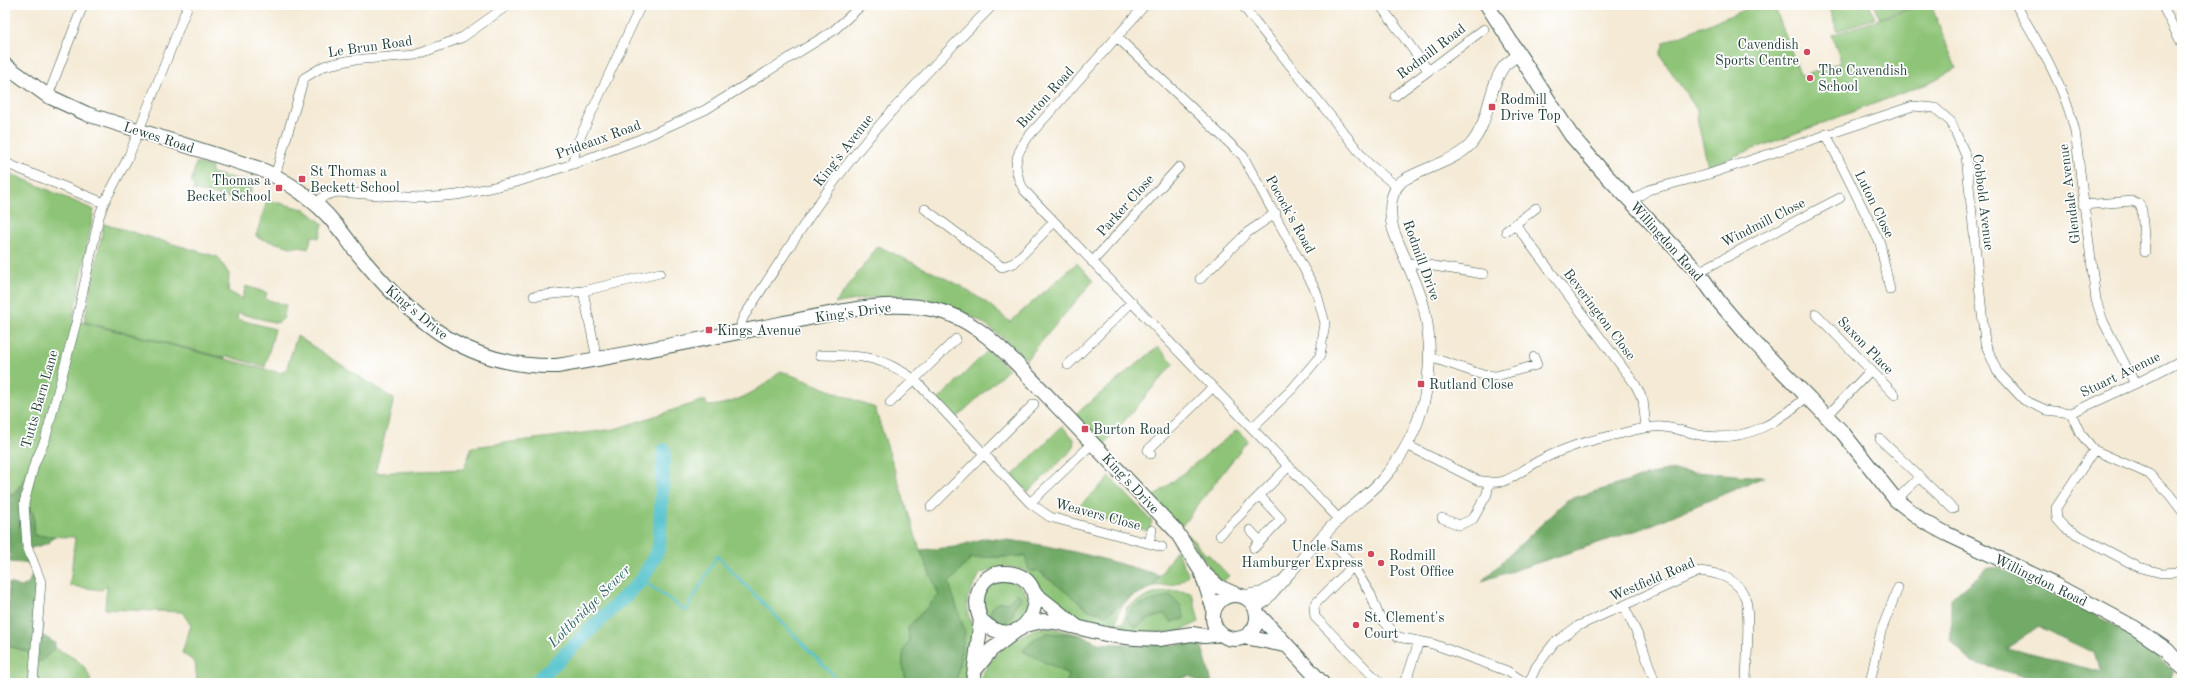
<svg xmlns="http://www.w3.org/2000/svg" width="2187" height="688" font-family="'Old Standard TT',serif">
<rect width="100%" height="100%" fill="#fff"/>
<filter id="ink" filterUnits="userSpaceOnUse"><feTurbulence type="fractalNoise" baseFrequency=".025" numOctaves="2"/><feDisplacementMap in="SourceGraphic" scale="8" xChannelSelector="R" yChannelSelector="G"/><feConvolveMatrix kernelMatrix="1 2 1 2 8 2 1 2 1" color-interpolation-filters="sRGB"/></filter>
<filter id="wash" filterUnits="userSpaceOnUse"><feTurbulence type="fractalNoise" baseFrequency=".012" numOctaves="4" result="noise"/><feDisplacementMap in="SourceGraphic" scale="16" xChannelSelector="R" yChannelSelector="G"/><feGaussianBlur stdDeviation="0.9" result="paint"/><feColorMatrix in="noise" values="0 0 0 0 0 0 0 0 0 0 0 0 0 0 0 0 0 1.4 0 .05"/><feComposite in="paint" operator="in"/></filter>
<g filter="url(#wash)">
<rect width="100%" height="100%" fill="#f4ead5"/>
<path fill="#8ec477" stroke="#568056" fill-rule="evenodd" d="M1757,5H1774L1801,77L1841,62L1832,35L1922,5H1931L1956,68L1927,84L1708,166L1698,123L1697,110L1660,55L1664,42Z
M1828,5H1870L1875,18L1837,31Z
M1875,5H1913L1914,6L1879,18Z
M196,163L212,167L211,173L253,183L249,199L241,197L240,200L193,190L194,184L191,183Z
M5,171L94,210L73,320L280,373L286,370L297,336L394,399L375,473L464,469L472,447L615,429L701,401H706L707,406C735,405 760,390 781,371L875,408L920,550L939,595L908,627L909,641L902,662L907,683H194L197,681L195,662L182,653L191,625L182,612L105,609L107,585L102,590L70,586L75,537L34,536V514L24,503L33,466L13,495L5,492Z
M267,200L303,209V208L323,224L319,238L312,236L308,249L296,246L295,248L258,238L259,236H256Z
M104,224L218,257L229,274L228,291L242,299L246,286L267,293L265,299L286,305L283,319L277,323L238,313L237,319L275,329L265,367L227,356L225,358L84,322Z
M878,246L959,285L987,303L1010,322L1077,263L1093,281L1026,360C966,299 918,286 835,304Z
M1158,347L1174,363L1103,446L1073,416Z
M988,350L1009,369L956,418L938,400Z
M1062,426L1074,439L1073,449L1028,492L1012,476Z
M1237,430L1248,440L1181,527L1152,498Z
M1110,477L1152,521L1149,531L1074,511Z
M1187,533L1206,555L1208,554L1229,576L1221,583L1186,535Z
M1176,550L1188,574C1181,587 1167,585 1154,586C1143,588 1124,600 1119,611C1118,615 1117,620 1116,623H1124L1127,607C1150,594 1165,587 1192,593L1199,622L1180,631L1143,634L1094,625L1074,617L1055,603L1024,570L1005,566L980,574L967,599L968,614L975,634L965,683H956L949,583L971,558L1026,556L1047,579L1056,583L1089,610L1106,615L1138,592L1153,587Z
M1008,580C1023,585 1027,592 1030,607L1013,628L986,621L981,598C989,587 994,580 1008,580ZM1003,602L1015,605L1014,613L1010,619L995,621L991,616V609Z
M1051,628L1081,635L1047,633L1023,651L1068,674L1067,683H979C987,659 1009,640 1033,630C1038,628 1046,628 1051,628Z
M5,645L26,651L41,662L55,648C72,657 87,662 91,683H5Z"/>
<path fill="#72aa68" stroke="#48744e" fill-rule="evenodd" d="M34,465L24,503L34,514V536H54L49,543L28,549L35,564L10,562L5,492L14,495Z
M1666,470L1764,477L1644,528L1482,581L1567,500Z
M985,538C1045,542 1101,558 1159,575L1153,587L1126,599L1106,615L1089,610L1039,571H1029L1025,556L971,558L949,583L965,632L956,683H907C903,667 899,655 909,641L908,627L939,595L920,550L955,547Z
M1998,567C2059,598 2125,622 2174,672L2166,683H2050L1971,662L1951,641V598L1988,568ZM2039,627L2094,653L2102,672L2007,648Z
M32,575C38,587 36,593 38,606C39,617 44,624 42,635L55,643V648L41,662L26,651L5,645V609L8,608L9,583L21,587L28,584Z
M1017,593L1023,598L1015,605C1014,614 1011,622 1001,624L995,621L990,613C992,604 998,600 1007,603Z
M1170,595L1180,604L1185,619L1171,622L1164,614L1145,621L1136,628L1126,618L1133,607Z
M1047,633L1081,635L1098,643L1117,644L1175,645L1201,643L1212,683H1201L1189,676L1170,683H1067L1068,674L1023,651L1034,639Z"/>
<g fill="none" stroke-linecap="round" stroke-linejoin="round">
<path stroke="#55c2cc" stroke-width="2.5" d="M642,580L686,611L717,556L841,683"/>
<path stroke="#55c2cc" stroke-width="14" d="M535,683L642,580L659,548L664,450"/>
</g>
</g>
<g filter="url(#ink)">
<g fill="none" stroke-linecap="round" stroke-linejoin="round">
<g stroke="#3f574c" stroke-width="10">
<path id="minor" d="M1145,5L1028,137C1014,156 1012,169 1024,190L1339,519
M1242,5L1368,163L1396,186
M1380,5L1428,70
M2016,5C2040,46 2064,85 2075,131L2096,300L2103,321L2135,384
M2162,5L2182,44
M1118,38L1243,156L1316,291L1325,323L1320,356L1293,388L1252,428
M48,96L83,5
M1395,96L1484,29
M1826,134L1880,243L1890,290
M5,163L104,203
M573,164L576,146L641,5
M275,176L304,78L324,66L351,60L416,55L463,37L508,5
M1632,201L1648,190L1706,175L1913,106L1935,108L1951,122L1966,156L1985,343L1997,371L2024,400L2046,410L2071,413L2135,384L2182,360
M315,205L324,196L337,192L421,198L457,195L517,182L573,164L638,140L705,110L833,31L862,5
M2083,205L2133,201L2139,204L2142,210L2145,252
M925,209L1002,267L1014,263L1054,222
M1515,224L1635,384L1643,400L1646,428
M1506,231L1536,208
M1092,262L1179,167
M1407,265L1415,263L1483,274
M1698,272L1840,198
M1200,279L1248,232L1276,213
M583,291L597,359
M534,296L583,291L660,273
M1816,314L1895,395
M742,331L741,323L744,316C785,255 823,191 871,135C909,90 951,47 993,5
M820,355C862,356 877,354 914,379L1030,503L1050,517L1162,547
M1430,357L1483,375L1496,376L1537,365L1534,357
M1068,365L1132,302
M890,403L956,339
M2071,413L2080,433L2094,450L2149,474L2169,494L2182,511
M1827,416L1871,370
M1880,439L1953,509
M1407,445L1477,480C1504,486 1508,480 1530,466C1543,458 1557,452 1571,447C1589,440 1608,437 1627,432C1639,429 1651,426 1663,427C1677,428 1691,434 1705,436C1746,441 1777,424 1806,397
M2094,450L2056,508L2057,519L2065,528L2138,567L2161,573L2182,572
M1151,454L1148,450L1213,387
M1896,500L1919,478
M1030,503L1093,443
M931,507L1034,404
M1442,518L1459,525L1473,519L1487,494L1489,483
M1250,530L1260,541
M1220,535L1289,466
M1323,537L1340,551L1353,566L1371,595L1379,616L1398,637L1433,644L1507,671L1526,683
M1149,543L1152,530
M1254,548L1281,519L1260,496
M1353,566L1317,602L1314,607L1315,617L1380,683
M1624,606L1641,642L1655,683
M33,683L41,582L27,546L24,503L34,465L45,440L76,323L99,217L104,203L128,158L188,5
M1403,683L1408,675L1419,641
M1529,683L1536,667L1554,643L1578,626L1700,571C1718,573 1737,578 1745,597C1751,612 1746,665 1746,683
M1870,683L1881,631L1898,588"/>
</g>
<g stroke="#3f574c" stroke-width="12">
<path id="tertiary" d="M1242,596L1261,593L1277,584
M1255,609L1266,600C1290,573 1314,544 1339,519C1353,505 1370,494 1382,480C1425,432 1438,369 1424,308C1417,280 1402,255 1393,229C1389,212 1389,193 1402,181C1421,169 1455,161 1470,145C1490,123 1487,90 1504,66C1508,62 1514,58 1519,55"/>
</g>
<g stroke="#3f574c" stroke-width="16">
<path id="primary" d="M1487,5L1571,135L1603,172L1698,272L1720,303L1750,338L1843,433L1896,500L1923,521L1947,534L2055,585L2135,628L2167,650L2182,667
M5,65L48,96L87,114L260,169C286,180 317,201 335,224C346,236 354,250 365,262C418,325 470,368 557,366C632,354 706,338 780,324C831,314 884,298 936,310C968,317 994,341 1016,363L1176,531L1201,571L1214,610
M1201,571L1219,587L1237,595
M1034,593L1076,626
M1213 617a22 22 0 1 1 44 0a22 22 0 1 1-44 0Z
M1257,613L1322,683
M1025,625L1043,621L1055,622L1110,635L1135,638L1159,639L1192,634L1205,636L1220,634
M1245,637L1285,645
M975,670L991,650L1016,631
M973,683L981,620C972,601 978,572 1005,573C1062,575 1027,665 981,620"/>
</g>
<use href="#minor" stroke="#fff" stroke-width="9"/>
<use href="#tertiary" stroke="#fff" stroke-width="11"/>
<use href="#primary" stroke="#fff" stroke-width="14"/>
</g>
</g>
<g fill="#d1495b" stroke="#fff" stroke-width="1.5">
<circle cx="1807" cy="52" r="4"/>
<circle cx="1810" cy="78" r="4"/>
<rect x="1488" y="103" width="8" height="8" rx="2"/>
<rect x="298" y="175" width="8" height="8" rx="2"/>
<rect x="275" y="184" width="8" height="8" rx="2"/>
<rect x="705" y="326" width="8" height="8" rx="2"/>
<rect x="1417" y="380" width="8" height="8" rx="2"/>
<rect x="1081" y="425" width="8" height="8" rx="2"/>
<circle cx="1371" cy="554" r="4"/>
<circle cx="1381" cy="563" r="4"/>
<circle cx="1356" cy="625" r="4"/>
</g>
<g text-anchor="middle" stroke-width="3.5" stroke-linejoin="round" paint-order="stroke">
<g font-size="14" fill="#1f3d34" stroke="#fff" text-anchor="start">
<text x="1799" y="49" text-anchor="end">Cavendish<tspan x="1799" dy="16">Sports Centre</tspan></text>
<text x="1818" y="75">The Cavendish<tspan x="1818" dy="16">School</tspan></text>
<text x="1500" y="104">Rodmill<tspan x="1500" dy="16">Drive Top</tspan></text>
<text x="310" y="176">St Thomas a<tspan x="310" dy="16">Beckett School</tspan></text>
<text x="271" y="185" text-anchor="end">Thomas a<tspan x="271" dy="16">Becket School</tspan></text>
<text x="717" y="335">Kings Avenue</text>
<text x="1429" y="389">Rutland Close</text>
<text x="1093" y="434">Burton Road</text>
<text x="1363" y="551" text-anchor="end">Uncle Sams<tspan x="1363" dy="16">Hamburger Express</tspan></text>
<text x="1389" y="560">Rodmill<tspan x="1389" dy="16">Post Office</tspan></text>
<text x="1364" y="622">St. Clement's<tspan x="1364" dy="16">Court</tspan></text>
</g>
<g font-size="14" fill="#1f3d34" stroke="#fff">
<text transform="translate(370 46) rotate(-8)" y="5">Le Brun Road</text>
<text transform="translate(1431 51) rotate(-37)" y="5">Rodmill Road</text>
<text transform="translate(1045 97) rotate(-48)" y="5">Burton Road</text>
<text transform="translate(159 137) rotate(18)" y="5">Lewes Road</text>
<text transform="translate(598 139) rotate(-20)" y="5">Prideaux Road</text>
<text transform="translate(843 150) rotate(-52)" y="5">King's Avenue</text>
<text transform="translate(2069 194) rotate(-97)" y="5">Glendale Avenue</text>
<text transform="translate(1984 202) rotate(83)" y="5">Cobbold Avenue</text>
<text transform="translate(1875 204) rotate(64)" y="5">Luton Close</text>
<text transform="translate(1125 205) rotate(-48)" y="5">Parker Close</text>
<text transform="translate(1291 214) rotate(61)" y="5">Pocock's Road</text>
<text transform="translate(1763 222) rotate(-27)" y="5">Windmill Close</text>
<text transform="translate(1667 241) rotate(48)" y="5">Willingdon Road</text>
<text transform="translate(1422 260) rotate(70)" y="5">Rodmill Drive</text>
<text transform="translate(417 312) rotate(40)" y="5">King's Drive</text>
<text transform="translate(853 312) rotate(-8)" y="5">King's Drive</text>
<text transform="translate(1600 314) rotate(53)" y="5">Beverington Close</text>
<text transform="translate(1866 345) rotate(46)" y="5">Saxon Place</text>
<text transform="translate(2120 374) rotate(-26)" y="5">Stuart Avenue</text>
<text transform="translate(39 399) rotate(-74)" y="5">Tutts Barn Lane</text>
<text transform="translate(1131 483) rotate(47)" y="5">King's Drive</text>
<text transform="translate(1098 514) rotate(15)" y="5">Weavers Close</text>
<text transform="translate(1652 579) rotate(-23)" y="5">Westfield Road</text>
<text transform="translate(2041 580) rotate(26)" y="5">Willingdon Road</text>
</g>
<g font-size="15" font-style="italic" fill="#2f6562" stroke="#fff">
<text transform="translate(589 606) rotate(-45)" y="5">Lottbridge Sewer</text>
</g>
</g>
<rect width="2187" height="688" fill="none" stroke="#fff" stroke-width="20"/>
</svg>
